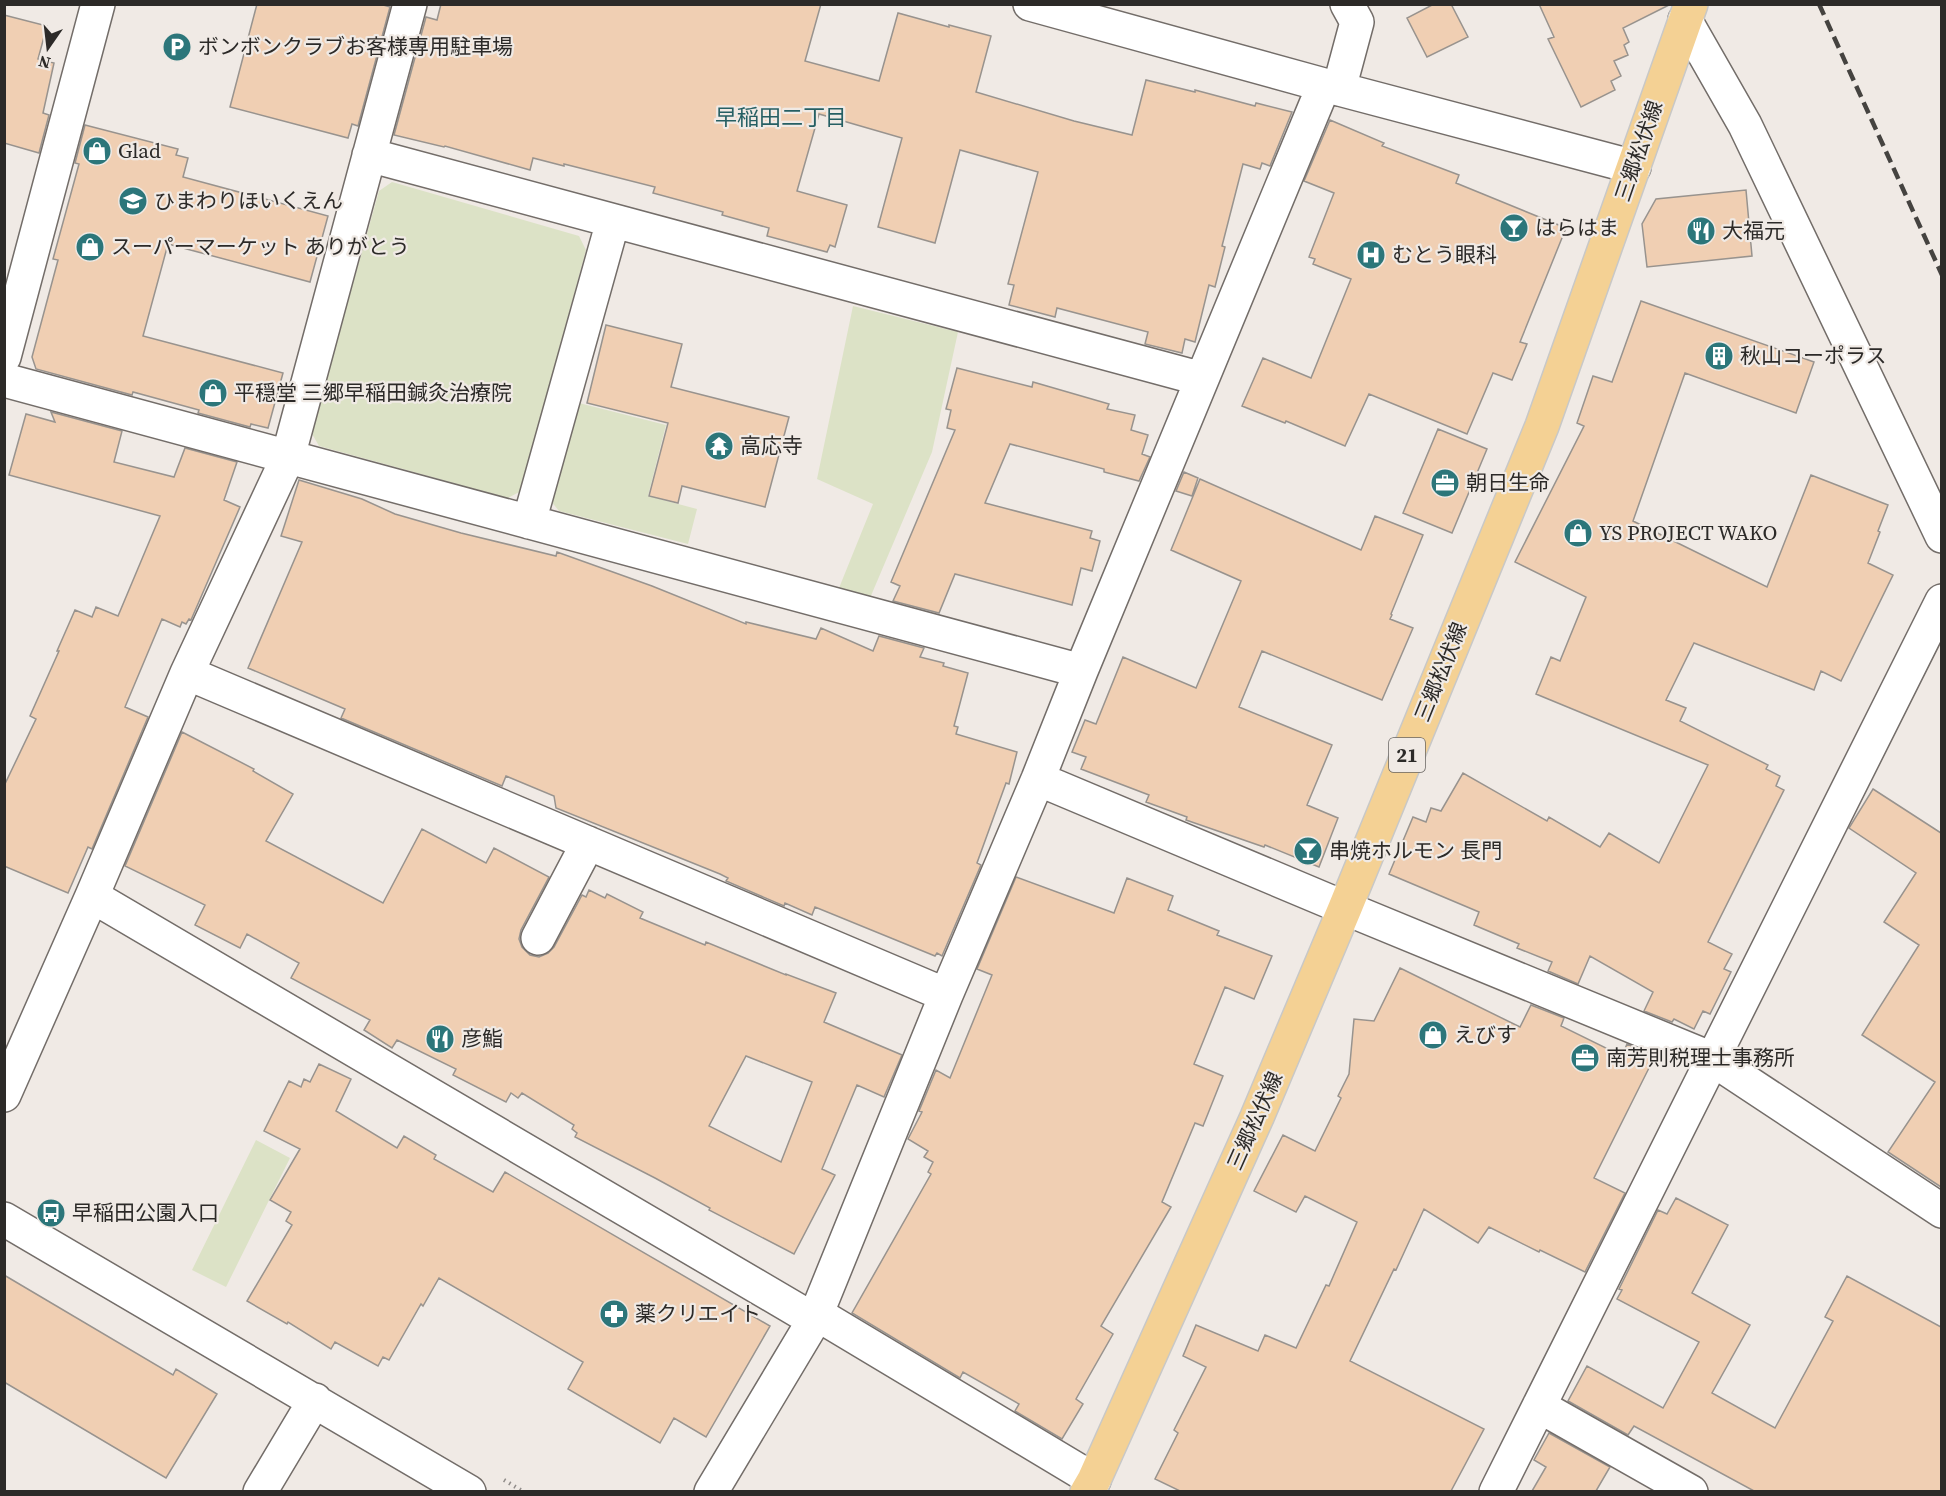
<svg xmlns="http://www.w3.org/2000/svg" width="1946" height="1496" font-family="'Source Serif 4','Noto Sans JP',serif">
<rect width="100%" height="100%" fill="#f0eae5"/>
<path fill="#dce2c6" d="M392,182L579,236L586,250L521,491L508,498L319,446L311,432L379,191Z
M853,306L958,332L932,452L870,598L839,588L873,504L817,479Z
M571,401L666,425L648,496L697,509L688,544L559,511L546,495Z
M256,1140L290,1158L226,1287L192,1270Z"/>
<path fill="#f0cfb3" stroke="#98938e" stroke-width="1.5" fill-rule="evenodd" d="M257,4H380L390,7L358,126L352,124L348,138L230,107Z
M441,4H821L805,61L879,81L898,13L949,27V25L991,36L976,92L1074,121L1132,135L1146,80L1195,92V90L1255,106L1256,103L1292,112L1270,166L1262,163L1260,169L1243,164L1222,246L1225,247L1215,287L1209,285L1195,342L1185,339L1182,353L1145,344L1148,332L1057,308L1055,317L1009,305L1014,285L1008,284L1038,172L960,150L935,243L878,227L902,138L819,114L797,191L847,205L835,247L830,245L827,252L767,236L769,228L722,215L723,212L653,193L655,187L564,164V166L533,158L530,170L445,146L444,147L394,135L426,17L437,20Z
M1434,4H1451L1468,37L1427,57L1407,18Z
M1539,4H1671L1623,28L1629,42L1624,45L1628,55L1614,61L1621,76L1611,81L1615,90L1581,107L1548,39L1554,37Z
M4,15L47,26L38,59L54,63L43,113L49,115L39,153L4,143Z
M1330,120L1384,143L1382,146L1459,175L1456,183L1566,228L1520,342L1527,344L1512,380L1493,373L1467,434L1369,394L1345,446L1286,421L1285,423L1242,406L1263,358L1311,378L1351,279L1313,264L1315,259L1309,257L1334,193L1304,181Z
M85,125L178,149L176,155L188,158L183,177L328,216L310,282L168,244L143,336L283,373L268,428L251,424L250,427L198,413L199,410L133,392L132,395L36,369L32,357L58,260L53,259L79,164L75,163Z
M1746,190L1752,256L1647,267L1642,224L1656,199Z
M1641,301L1814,362L1796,413L1685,373L1633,521L1767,587L1811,475L1888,505L1878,531L1880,532L1868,563L1893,575L1841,681L1821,671L1814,690L1694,643L1666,700L1686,708L1680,721L1768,765L1766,769L1780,776L1776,786L1784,790L1708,942L1732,954L1724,969L1731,972L1710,1014L1703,1011L1694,1029L1674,1019L1672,1022L1644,1011L1653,992L1590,956L1578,984L1548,971L1552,962L1517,948L1519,944L1474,925L1479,912L1389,874L1413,817L1426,822L1431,808L1441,811L1463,773L1547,821L1549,817L1600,847L1609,833L1659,863L1708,765L1536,694L1551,657L1560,661L1586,597L1515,562L1584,426L1577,423L1593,376L1612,382Z
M606,325L682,344L671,387L789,417L765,507L682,486L678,503L649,496L668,423L587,403Z
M957,368L1032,387L1033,382L1109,404L1107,409L1135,415L1131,430L1148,435L1142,454L1150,457L1139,481L1104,472V469L1010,444L985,503L1092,531L1090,538L1100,541L1092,571L1081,568L1072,605L955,574L939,613L893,601L900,586L891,582L955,430L947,428L951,410L946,409Z
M51,412L122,431L114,462L174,477L185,448L237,462L224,500L240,507L191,620L189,619L186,624L182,622L180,627L162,619L125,707L148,717L92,849L88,847L68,893L4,866V786L36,719L30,716L59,651H57L75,610L92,617L96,607L118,616L160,516L9,475L26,414L55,422Z
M1438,429L1487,449L1452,533L1403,513Z
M1184,472L1198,478L1192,496L1176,491Z
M1200,479L1361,550L1375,516L1423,535L1391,614L1392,615L1390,619L1413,628L1382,700L1262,651L1239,707L1332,745L1307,805L1338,818L1319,867L1265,845L1264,847L1186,820L1187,817L1146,802L1149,795L1081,769L1086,757L1072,752L1085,720L1096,724L1123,657L1196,688L1241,581L1171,550Z
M299,480L362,499L395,514L461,533L556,556L557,552L652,586L746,624V622L816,639L821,628L873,651L879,636L924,648L920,657L944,663L943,666L968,673L954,726L958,727L956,734L1017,752L1009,784L1006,783L977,863L981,865L942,956L937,953L935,956L815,907L812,915L785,903L784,906L726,881L728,878L720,874L556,808L554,796L506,776L502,786L341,718L345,709L248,668L302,542L281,536Z
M182,732L254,769L253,771L293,794L266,841L383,903L422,829L486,863L494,848L549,877L521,930L519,939L522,947L530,955L539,957L548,953L554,947L582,895L586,897L589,890L605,898L607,894L643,912L640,918L705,945L706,942L786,975V974L836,993L824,1022L902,1055L884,1097L857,1085L822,1169L835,1175L794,1254L709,1210L710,1208L655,1178L575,1137L577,1133L572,1129L574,1125L522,1093L518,1098L511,1093L506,1102L453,1075L456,1069L397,1040L392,1048L364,1030L370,1020L291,978L299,963L247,934L240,948L195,925L205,905L125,866ZM746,1056L812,1082L781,1162L709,1126Z
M1873,789L1941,833V1187L1888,1152L1935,1082L1862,1035L1919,945L1884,922L1916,873L1849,828Z
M1016,877L1114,913L1127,878L1173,896L1168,910L1219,931L1217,935L1272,956L1254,999L1225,987L1194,1064L1223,1076L1203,1126L1195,1123L1162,1202L1171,1207L1101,1326L1113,1334L1076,1399L1083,1404L1062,1439L1015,1411L1019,1404L963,1372L960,1378L852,1313L931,1174L928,1172L933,1162L924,1157L928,1151L908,1139L922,1112L919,1111L936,1070L950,1078L992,975L977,969Z
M1400,968L1520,1027L1531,1005L1564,1018L1561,1026L1622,1056L1627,1044L1655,1056L1594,1178L1625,1193L1585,1272L1540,1250L1539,1252L1489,1227L1478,1243L1424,1209L1396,1270L1394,1269L1350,1361L1484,1429L1451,1491H1180L1155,1479L1178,1433L1174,1430L1206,1367L1183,1356L1196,1325L1258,1351L1265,1335L1296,1348L1326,1285L1329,1286L1357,1222L1305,1196L1296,1212L1254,1191L1283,1135L1315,1151L1341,1098L1338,1096L1349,1074L1354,1019L1374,1021Z
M319,1064L351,1079L336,1111L397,1148L404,1136L436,1155L434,1159L493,1192L505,1172L770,1326L706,1437L674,1418L660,1443L568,1389L583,1362L439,1278L423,1306L421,1304L389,1360L383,1357L378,1366L335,1342L331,1349L288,1322L287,1324L247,1301L292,1225L286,1221L291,1212L270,1200L300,1149L264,1131L289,1081L301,1087L304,1079L310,1082Z
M1676,1198L1728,1225L1692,1293L1750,1325L1712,1393L1775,1428L1833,1321L1825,1317L1847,1276L1941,1327V1491H1754L1634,1426L1628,1435L1568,1401L1587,1366L1663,1408L1699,1342L1617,1299L1622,1290L1619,1289L1658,1210L1667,1214Z
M4,1275L173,1375L176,1369L217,1394L166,1478L4,1382Z
M1549,1433L1610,1467L1596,1491H1532L1546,1467L1534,1460Z"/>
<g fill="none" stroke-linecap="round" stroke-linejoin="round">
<g stroke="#736d69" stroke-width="36">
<path id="minor" d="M1030,4L1324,85L1634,167
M1685,20L1745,125L1942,536
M1339,89L1357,22L1347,4
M369,155L1202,379
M4,357L98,4
M4,380L1081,671
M529,522L613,221
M187,673L946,995
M1038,779L1345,908L1712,1059L1942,1211
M92,896L814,1320
M538,938L588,843
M4,1095L92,896L187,673L288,457L410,4
M4,1219L469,1492
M817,1314L1094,1480
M1539,1406L1691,1492
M260,1492L315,1400
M711,1492L814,1320L946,995L1038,779L1081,671L1324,85
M1496,1492L1942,601"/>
</g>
<g stroke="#c8c8c7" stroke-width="36">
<path id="major" d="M1087,1492L1094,1480L1257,1117L1345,908L1542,426L1691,4"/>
</g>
<path stroke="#918d8a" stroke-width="4" stroke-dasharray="1.5 4.5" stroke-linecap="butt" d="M504,1480L524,1492"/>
<use href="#minor" stroke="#fff" stroke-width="33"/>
<use href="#major" stroke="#f4d194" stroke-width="33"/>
<path stroke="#454340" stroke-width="4.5" stroke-dasharray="12 6" stroke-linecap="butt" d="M1819,4L1942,275"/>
</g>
<defs>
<g id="parking-disc" transform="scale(1.5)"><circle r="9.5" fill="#2c767a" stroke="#f0eae5"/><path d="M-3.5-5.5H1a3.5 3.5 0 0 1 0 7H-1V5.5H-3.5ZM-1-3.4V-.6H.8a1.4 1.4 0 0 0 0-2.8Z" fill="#fff"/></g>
<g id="shop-disc" transform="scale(1.5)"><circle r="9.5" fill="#2c767a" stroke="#f0eae5"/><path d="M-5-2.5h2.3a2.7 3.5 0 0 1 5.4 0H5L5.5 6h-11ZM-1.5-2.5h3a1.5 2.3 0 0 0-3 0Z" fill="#fff"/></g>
<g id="school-disc" transform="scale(1.5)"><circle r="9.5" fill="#2c767a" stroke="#f0eae5"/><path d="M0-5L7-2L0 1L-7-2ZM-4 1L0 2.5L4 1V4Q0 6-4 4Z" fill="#fff"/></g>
<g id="bar-disc" transform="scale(1.5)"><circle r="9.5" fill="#2c767a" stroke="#f0eae5"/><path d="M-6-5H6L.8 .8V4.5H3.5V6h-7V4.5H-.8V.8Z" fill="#fff"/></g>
<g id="restaurant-disc" transform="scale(1.5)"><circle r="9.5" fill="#2c767a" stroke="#f0eae5"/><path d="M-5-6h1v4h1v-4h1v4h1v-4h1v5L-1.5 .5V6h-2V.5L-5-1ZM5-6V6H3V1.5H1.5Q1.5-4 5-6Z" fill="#fff"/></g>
<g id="hospital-disc" transform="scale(1.5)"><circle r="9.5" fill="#2c767a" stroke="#f0eae5"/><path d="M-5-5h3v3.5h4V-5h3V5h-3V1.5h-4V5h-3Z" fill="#fff"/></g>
<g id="building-disc" transform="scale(1.5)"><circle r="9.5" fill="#2c767a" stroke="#f0eae5"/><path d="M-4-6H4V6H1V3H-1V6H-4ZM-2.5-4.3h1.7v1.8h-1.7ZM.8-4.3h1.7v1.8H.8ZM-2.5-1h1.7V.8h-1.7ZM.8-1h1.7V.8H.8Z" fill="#fff"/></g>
<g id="temple-disc" transform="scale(1.5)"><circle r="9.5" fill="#2c767a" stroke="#f0eae5"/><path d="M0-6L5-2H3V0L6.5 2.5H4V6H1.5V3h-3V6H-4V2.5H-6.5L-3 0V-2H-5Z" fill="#fff"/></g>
<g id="office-disc" transform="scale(1.5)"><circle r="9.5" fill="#2c767a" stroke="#f0eae5"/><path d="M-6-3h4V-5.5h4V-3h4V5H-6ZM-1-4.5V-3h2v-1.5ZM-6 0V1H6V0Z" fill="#fff"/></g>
<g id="bus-disc" transform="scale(1.5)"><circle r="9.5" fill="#2c767a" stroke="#f0eae5"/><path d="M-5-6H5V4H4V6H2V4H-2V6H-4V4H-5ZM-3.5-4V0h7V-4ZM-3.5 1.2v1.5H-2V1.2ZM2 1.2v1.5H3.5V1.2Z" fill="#fff"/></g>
<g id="pharmacy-disc" transform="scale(1.5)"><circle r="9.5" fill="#2c767a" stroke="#f0eae5"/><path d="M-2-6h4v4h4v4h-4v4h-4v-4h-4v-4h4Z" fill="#fff"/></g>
</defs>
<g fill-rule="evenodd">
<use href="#parking-disc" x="177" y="47"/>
<use href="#shop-disc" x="97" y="151"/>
<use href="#school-disc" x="133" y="201"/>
<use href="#bar-disc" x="1514" y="228"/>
<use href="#restaurant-disc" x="1701" y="231"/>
<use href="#shop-disc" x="90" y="247"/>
<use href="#hospital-disc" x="1371" y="255"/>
<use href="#building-disc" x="1719" y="356"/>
<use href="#shop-disc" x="213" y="393"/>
<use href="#temple-disc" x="719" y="446"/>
<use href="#office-disc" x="1445" y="483"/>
<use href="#shop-disc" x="1578" y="533"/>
<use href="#bar-disc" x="1308" y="851"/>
<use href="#shop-disc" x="1433" y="1035"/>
<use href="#restaurant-disc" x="440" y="1039"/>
<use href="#office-disc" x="1585" y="1058"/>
<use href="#bus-disc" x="51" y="1213"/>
<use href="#pharmacy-disc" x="614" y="1314"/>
</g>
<g text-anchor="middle" stroke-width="4.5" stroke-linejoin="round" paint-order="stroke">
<rect fill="#f0eae5" stroke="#676461" stroke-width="1.5" x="1389" y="738" width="36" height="34" rx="4.5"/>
<g font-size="20" font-weight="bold" fill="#2c2a28">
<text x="1407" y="762">21</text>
</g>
<g font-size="21" fill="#2c2a28" stroke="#f0eae5" text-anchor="start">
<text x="198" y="54">ボンボンクラブお客様専用駐車場</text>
<text x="118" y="158">Glad</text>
<text x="154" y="208">ひまわりほいくえん</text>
<text x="1535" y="235">はらはま</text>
<text x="1722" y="238">大福元</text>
<text x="111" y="254">スーパーマーケット ありがとう</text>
<text x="1392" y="262">むとう眼科</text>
<text x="1740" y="363">秋山コーポラス</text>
<text x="234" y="400">平穏堂 三郷早稲田鍼灸治療院</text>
<text x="740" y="453">高応寺</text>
<text x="1466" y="490">朝日生命</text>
<text x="1599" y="540">YS PROJECT WAKO</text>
<text x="1329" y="858">串焼ホルモン 長門</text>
<text x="1454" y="1042">えびす</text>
<text x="461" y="1046">彦鮨</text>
<text x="1606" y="1065">南芳則税理士事務所</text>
<text x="72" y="1220">早稲田公園入口</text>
<text x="635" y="1321">薬クリエイト</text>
</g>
<g font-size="21" fill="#2c2a28" stroke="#f0eae5">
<text transform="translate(1639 151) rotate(-71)" y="7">三郷松伏線</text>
<text transform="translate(1441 672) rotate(-68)" y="7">三郷松伏線</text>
<text transform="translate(1255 1121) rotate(-66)" y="7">三郷松伏線</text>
</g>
<g font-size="22" fill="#255f63" stroke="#f0eae5">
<text x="781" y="125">早稲田二丁目</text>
</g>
</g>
<rect width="1946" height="1496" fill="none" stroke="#2c2a28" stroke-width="12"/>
<g transform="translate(48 48) rotate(194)" stroke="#f0eae5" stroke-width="4.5" paint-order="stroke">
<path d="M0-4.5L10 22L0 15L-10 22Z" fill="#2c2a28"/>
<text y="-9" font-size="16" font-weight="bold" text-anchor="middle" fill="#2c2a28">N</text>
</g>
</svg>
